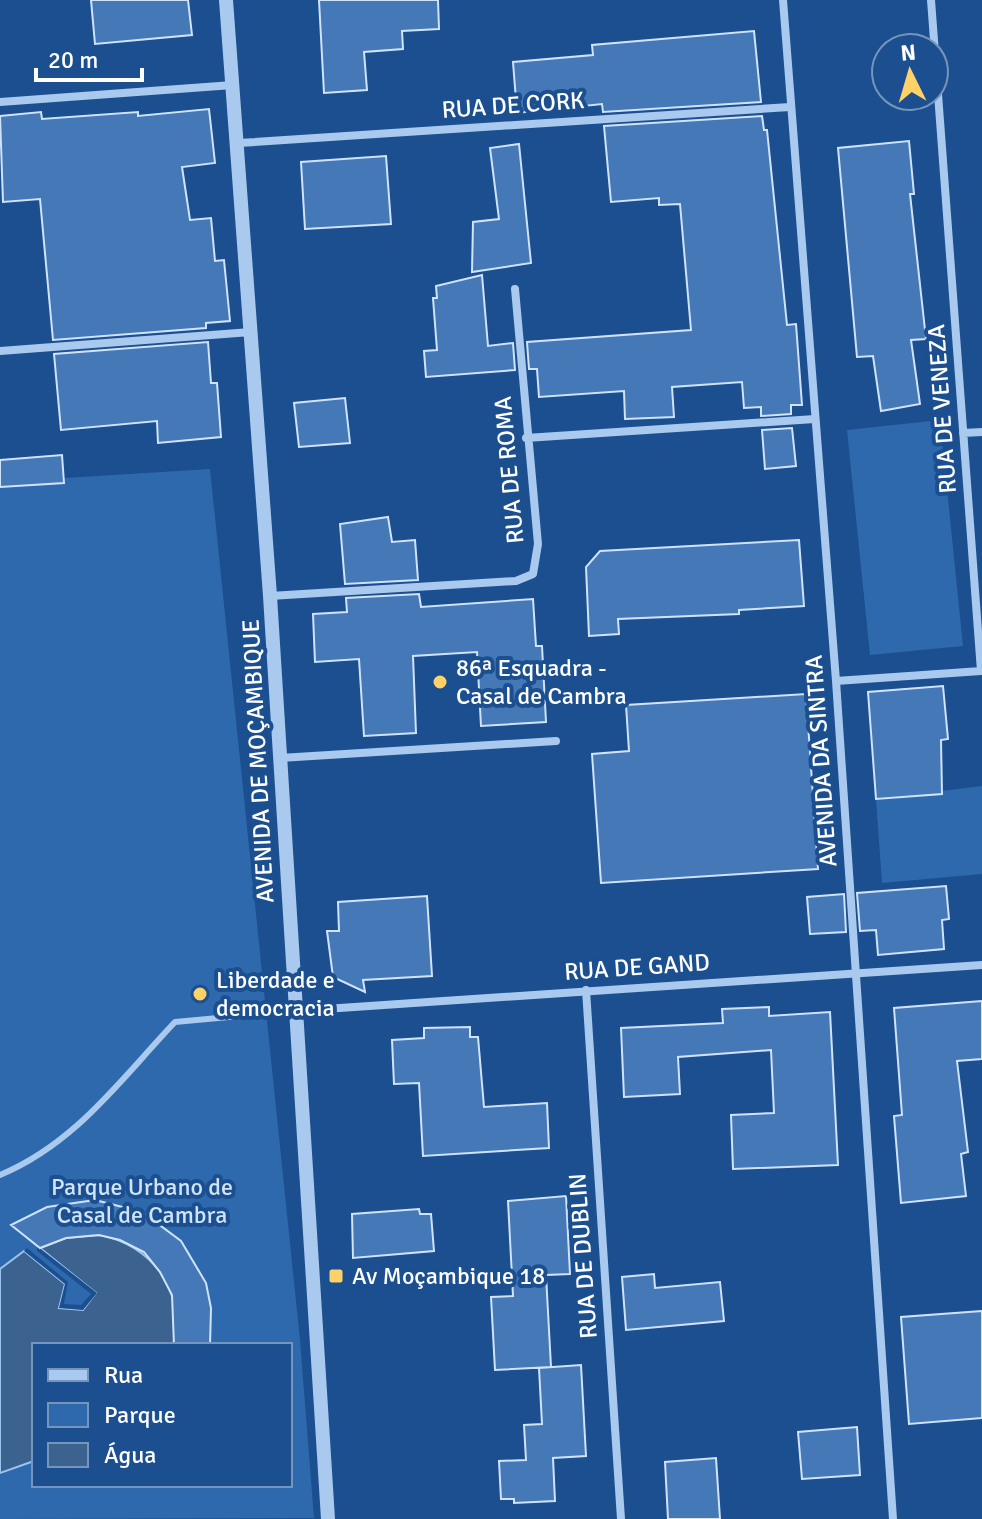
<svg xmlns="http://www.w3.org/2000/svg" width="982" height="1519" font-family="Signika,sans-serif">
<rect width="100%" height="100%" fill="#1b4f8f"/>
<path fill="#2e69ad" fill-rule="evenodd" d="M940,420L963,646L870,655L847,430Z
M210,469L300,1340L314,1518L0,1519V482ZM34,1345H290V1485H34Z
M982,786V874L882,883L876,799Z"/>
<path fill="#3c6290" stroke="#9cc4f0" stroke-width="2" d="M99,1235C151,1244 187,1291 173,1345H34V1461L0,1473V1269L24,1251L65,1284L59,1308L83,1310L96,1293L40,1248L66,1238Z"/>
<path fill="#1b4f8f" d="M37,1246L97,1293L83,1310L59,1308L65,1284L24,1251L27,1248L68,1282L64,1304L81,1305L91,1294L37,1251Z"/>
<path fill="#4478b7" stroke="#cfe3fa" stroke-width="2" d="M91,0H188L192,35L95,44Z
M319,0H438L439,29L402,31L403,49L364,52L367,90L324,93Z
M754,31L761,102L603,112L602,104L517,113L513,62L593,55L592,45Z
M209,109L215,163L182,167L190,220L211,218L215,261L224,260L230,321L206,323V328L53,340L40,199L3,202L0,116L41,112L42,119L138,112V116Z
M762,116L764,130H767L787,325L796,324L802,405H791V414L761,416V407L744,408L742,382L672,387L674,417L625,419L624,391L539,397L537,369H529L527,342L691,330L680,204L659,205V198L611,202L604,126Z
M909,141L914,194H910L926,339L911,340L920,404L881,411L873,356L857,357L838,148Z
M519,144L531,263L472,272L473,222L499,219L490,148Z
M386,156L391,224L305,229L301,162Z
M482,275L488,346L513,343L515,370L426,377L424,351L437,350L433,298H437L436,286Z
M208,342L211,383H217L221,437L158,443L157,421L61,430L54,354Z
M345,398L350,443L299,447L294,403Z
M792,428L796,466L765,469L762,430Z
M62,455L64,483L0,487V460Z
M388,517L392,542L415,540L418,580L345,584L340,524Z
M799,540L804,606L739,610V614L618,619L619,634L589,636L586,567L600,551Z
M419,594L421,607L533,599L536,646H542L546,722L481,726L477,652L413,656L416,733L364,736L359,659L315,662L313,614L347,612L346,598Z
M943,686L948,739L941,740L942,794L876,799L868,692Z
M806,694L818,869L601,883L592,754L629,751L626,705Z
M946,886L949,919L942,920L944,949L878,955L876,930L860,931L857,893Z
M844,894L846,932L810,934L807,897Z
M427,896L432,976L363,980L365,992L333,977L327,931H339L338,902Z
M982,1001V1059L957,1061L968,1152L961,1154L966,1196L901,1203L894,1116L902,1115L894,1008Z
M769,1007V1016L830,1012L838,1165L733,1169L731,1115L774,1113L771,1050L678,1057L680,1094L624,1097L621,1028L723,1023L722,1009Z
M470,1027V1037H478L484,1107L547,1103L549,1148L423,1156L419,1083L394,1084L392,1040L424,1038V1028Z
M566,1196L570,1274L546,1275L551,1367L495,1370L491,1297L513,1296L508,1201Z
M95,1200L142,1212L181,1241L206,1283L211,1308L210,1345H174L172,1295L160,1272L144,1252L120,1240L99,1235L66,1238L40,1248L11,1225L47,1207Z
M419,1209L420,1214H431L434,1251L353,1258L352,1214Z
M654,1274L655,1288L720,1282L724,1321L626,1330L622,1277Z
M982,1311V1418L909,1424L901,1317Z
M581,1365L586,1456L553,1458L555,1501L514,1503V1499H501L499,1461L526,1460L524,1425L542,1424L539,1368Z
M857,1427L860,1475L802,1479L798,1432Z
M716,1458L720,1519H668L665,1462Z"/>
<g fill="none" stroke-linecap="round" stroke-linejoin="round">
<path stroke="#a9c9ee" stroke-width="6" d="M0,1175C76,1143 120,1080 175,1022L294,1011"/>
<path stroke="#a9c9ee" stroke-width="8" d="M783,0L836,681L893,1519
M0,102L233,85
M239,143L790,107
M0,351L251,332
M963,433L982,432
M526,438L815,419
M270,596L516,581L533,574L538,544L515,289
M836,681L981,671L931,0
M280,758L556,741
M586,990L621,1519
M295,1011L982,965"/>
<path stroke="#a9c9ee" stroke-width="14" d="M226,0L270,596L328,1519"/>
</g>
<g fill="#ffd166" stroke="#1b4f8f" stroke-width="3">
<circle cx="440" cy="682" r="8"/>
<circle cx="200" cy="994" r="8"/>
<rect x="328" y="1268" width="16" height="16" rx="4"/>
</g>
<g text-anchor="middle" stroke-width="8" stroke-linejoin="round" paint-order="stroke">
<g font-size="24" fill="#fff" stroke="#1b4f8f">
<text transform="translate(513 105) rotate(-4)" y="8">RUA DE CORK</text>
<text transform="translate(942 409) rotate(-94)" y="8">RUA DE VENEZA</text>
<text transform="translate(509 470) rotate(-95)" y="8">RUA DE ROMA</text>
<text transform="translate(258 761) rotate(-93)" y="8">AVENIDA DE MOÇAMBIQUE</text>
<text transform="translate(821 761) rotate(-94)" y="8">AVENIDA DA SINTRA</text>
<text transform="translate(637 967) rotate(-4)" y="8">RUA DE GAND</text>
<text transform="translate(583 1256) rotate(-94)" y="8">RUA DE DUBLIN</text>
</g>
<g font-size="24" fill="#fff" stroke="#1b4f8f" text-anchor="start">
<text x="456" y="676">86ª Esquadra -<tspan x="456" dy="28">Casal de Cambra</tspan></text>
<text x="216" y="988">Liberdade e<tspan x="216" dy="28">democracia</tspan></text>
<text x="352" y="1284">Av Moçambique 18</text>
</g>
<g font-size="24" fill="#cfe3fa" stroke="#1b4f8f">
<text x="142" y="1195">Parque Urbano de<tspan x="142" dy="28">Casal de Cambra</tspan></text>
</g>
</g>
<rect x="32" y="1343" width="260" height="144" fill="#1b4f8f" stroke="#7695bc" stroke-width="2"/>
<rect x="48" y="1369" width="40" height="12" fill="#a9c9ee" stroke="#7695bc" stroke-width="2"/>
<text x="104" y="1383" font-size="24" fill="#ffffff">Rua</text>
<rect x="48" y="1403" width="40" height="24" fill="#2e69ad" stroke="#7695bc" stroke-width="2"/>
<text x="104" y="1423" font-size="24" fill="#ffffff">Parque</text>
<rect x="48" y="1443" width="40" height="24" fill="#3c6290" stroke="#7695bc" stroke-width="2"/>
<text x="104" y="1463" font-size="24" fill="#ffffff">Água</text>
<g transform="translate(910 72) rotate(355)"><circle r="38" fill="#1b4f8f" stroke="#7695bc" stroke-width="2"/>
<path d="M0-6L14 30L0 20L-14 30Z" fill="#ffd166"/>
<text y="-12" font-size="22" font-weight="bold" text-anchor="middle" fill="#ffffff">N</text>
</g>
<path d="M36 68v12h106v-12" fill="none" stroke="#ffffff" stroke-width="4"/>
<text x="48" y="68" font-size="24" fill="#ffffff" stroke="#1b4f8f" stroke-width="6" paint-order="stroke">20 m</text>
</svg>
